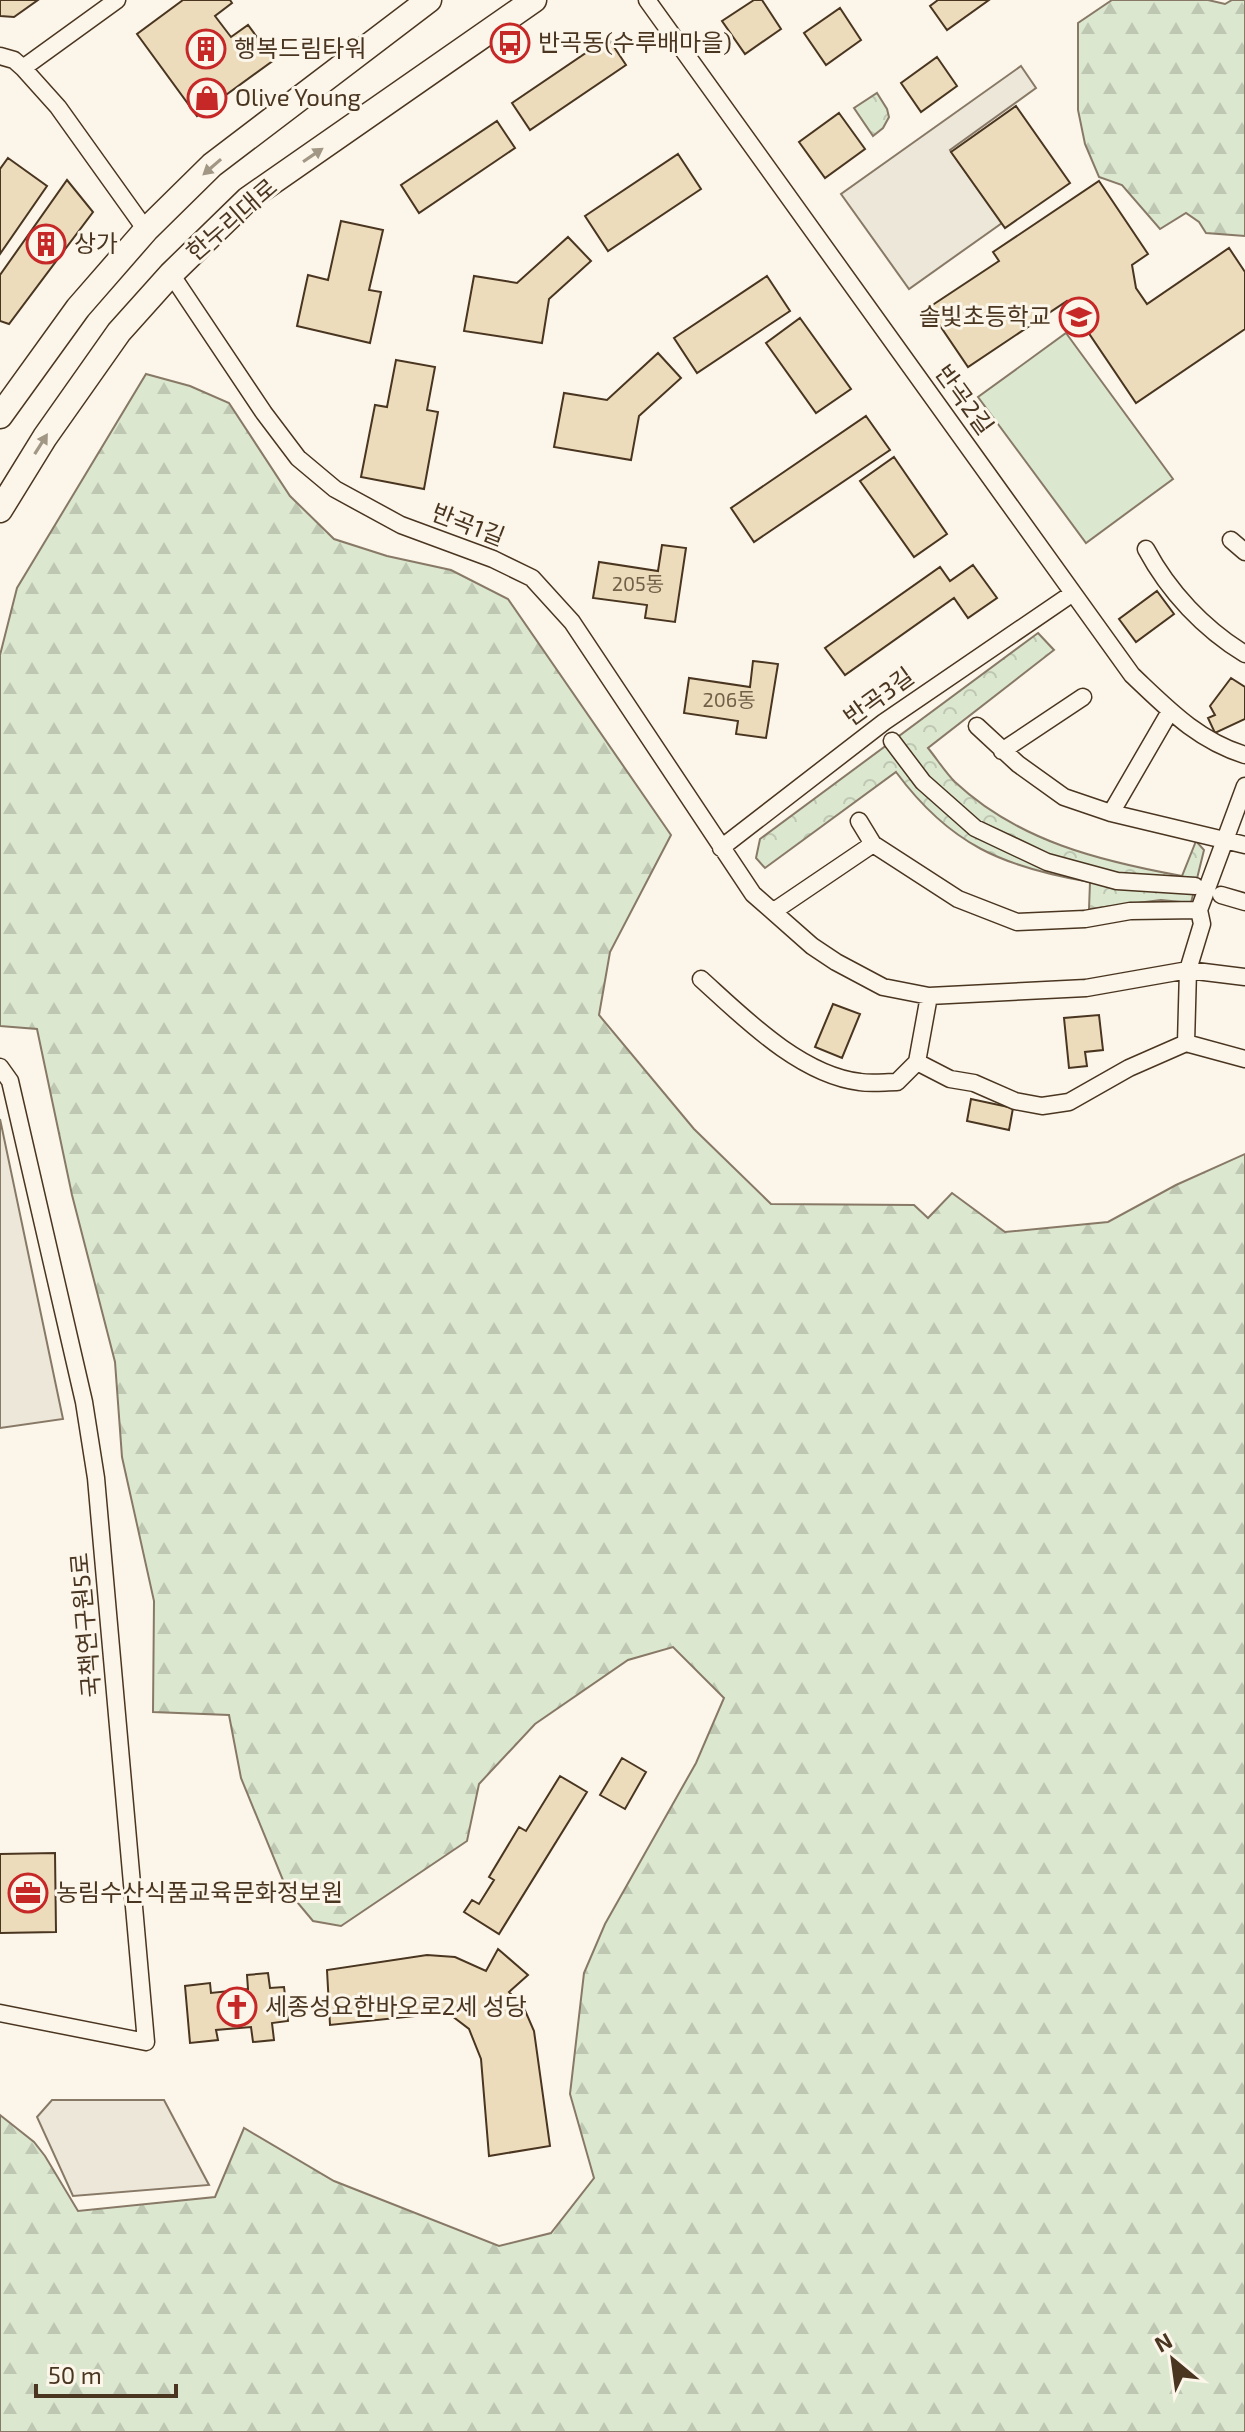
<svg xmlns="http://www.w3.org/2000/svg" width="1245" height="2432" font-family="'Exo 2','Noto Sans KR',sans-serif">
<defs>
<pattern id="forest-firs" width="22" height="20" patternUnits="userSpaceOnUse" patternTransform="scale(2)"><rect width="22" height="20" fill="#dce7d0"/><path d="M5 1l3.5 6h-7zM16 11l3.5 6h-7z" fill="#bec7b2"/></pattern>
<pattern id="park-crowns" width="20" height="18" patternUnits="userSpaceOnUse" patternTransform="scale(2)"><rect width="20" height="18" fill="#dce7d0"/><path d="M2 6a3 3 0 1 1 6 0M12 15a3 3 0 1 1 6 0" fill="none" stroke="#bec7b2"/></pattern>
</defs>
<rect width="100%" height="100%" fill="#fbf6e9"/>
<path fill="#dce7d0" stroke="#887966" stroke-width="2" d="M1066,333L1173,479L1086,543L978,397Z"/>
<path fill="url(#forest-firs)" stroke="#887966" stroke-width="2" d="M1112,0H1208L1225,4L1232,0H1245V236L1206,233L1199,222L1186,213L1160,229L1122,185L1099,177L1085,144L1078,110V23Z
M146,374L190,386L229,403L290,496L334,539L387,556L451,570L508,599L671,835L610,952L599,1015L694,1129L771,1204L914,1205L928,1218L952,1193L1005,1232L1108,1222L1176,1185L1245,1154V2432H0V2115L34,2142L45,2156L78,2211L215,2197L244,2128L334,2181L499,2246L551,2233L594,2178L570,2094L584,1973L605,1924L696,1763L724,1698L673,1647L628,1660L535,1724L479,1784L467,1841L341,1926L313,1921L287,1890L241,1778L229,1715L153,1712L154,1601L122,1457L115,1362L72,1195L37,1029L0,1026V655L17,588Z"/>
<path fill="url(#park-crowns)" stroke="#887966" stroke-width="2" d="M877,93L887,109L889,117L883,128L873,136L854,108Z
M1038,633L1054,650L928,748C937,759 945,772 955,782C1018,841 1100,861 1182,876L1196,841L1204,850L1191,903L1161,900L1089,909L1090,882C1003,867 950,845 896,772L765,868L756,858L760,839Z"/>
<path fill="#ede7d9" stroke="#887966" stroke-width="2" d="M1021,66L1036,88L950,150L1002,223L909,289L841,194Z
M0,1119L63,1419L0,1428Z
M52,2100H164L209,2185L73,2196L37,2117Z"/>
<path fill="#ecdcbc" stroke="#4a3520" stroke-width="2" d="M0,0H38L14,17L0,16Z
M183,0H230L232,3L215,16L231,37L248,25L274,60L197,116L137,34Z
M754,0H762L781,29L745,54L722,21Z
M938,0H989L947,30L930,6Z
M840,8L861,40L826,65L804,33Z
M608,38L626,65L530,130L512,103Z
M937,57L957,86L921,112L901,83Z
M1016,106L1070,183L1005,228L951,152Z
M839,113L865,149L825,178L799,142Z
M497,121L515,148L419,213L401,185Z
M678,154L701,189L608,251L585,216Z
M8,158L47,186L0,254V169Z
M67,180L93,212L9,324L0,321V275Z
M1099,181L1148,254L1132,265L1136,288L1147,304L1229,248L1245,272V329L1136,403L1067,301L968,367L928,308L999,261L993,252Z
M341,221L383,230L369,290L381,292L370,343L297,326L308,275L328,280Z
M568,237L591,261L549,299L542,343L464,331L474,276L517,283Z
M767,276L790,311L697,373L674,338Z
M800,318L851,389L816,413L766,343Z
M658,353L681,378L639,416L631,460L554,447L564,393L607,400Z
M396,360L435,367L427,410L438,412L424,489L361,477L375,405L387,407Z
M866,416L890,450L754,542L731,508Z
M894,457L947,534L914,557L860,481Z
M662,545L686,548L675,622L645,618L647,605L593,598L599,562L658,571Z
M973,565L997,598L968,618L954,598L845,675L825,648L940,567L950,581Z
M1157,591L1174,614L1136,642L1119,619Z
M753,661L778,664L766,738L736,734L738,721L684,713L689,678L750,687Z
M1231,678L1245,687V719L1215,733L1208,718L1215,715L1210,706Z
M833,1004L860,1014L842,1058L815,1047Z
M1099,1015L1103,1050L1085,1052L1087,1066L1069,1068L1064,1018Z
M971,1099L1013,1108L1009,1130L967,1121Z
M622,1758L646,1772L625,1809L600,1795Z
M560,1776L587,1792L499,1934L464,1912L472,1900L479,1904L494,1880L489,1877L519,1827L526,1831Z
M55,1853L56,1932L0,1933V1854Z
M498,1949L528,1975L509,1992L524,2008L534,2031L550,2146L489,2156L481,2059L469,2029L452,2016L434,2014L330,2025L327,1970L427,1955L455,1957L486,1971Z
M268,1973L270,1988L284,1987L288,2021L272,2023L274,2040L253,2042L251,2027L216,2030L218,2040L190,2043L185,1986L210,1983L211,1993L248,1989L247,1975Z"/>
<g fill="none" stroke-linecap="round" stroke-linejoin="round">
<g stroke="#4a3520" stroke-width="19">
<path id="street" d="M647,0L1132,675C1168,709 1197,740 1245,755
M0,56L14,60L23,68L117,0
M23,68L58,107L146,230
M171,274L264,413L298,458L335,489L401,525L493,559L532,578L572,622L753,894L812,946L836,962L883,987L929,996L1086,988L1188,970L1245,977
M1231,540L1245,552
M1146,549C1169,592 1204,629 1245,654
M977,726L1018,764L1064,797L1111,813L1245,845
M892,741L923,782L975,828L1047,862L1117,881L1195,886
M1002,751L1083,697
M1111,813L1169,713
M859,821L873,844L958,899L1017,922L1085,919L1130,911L1199,910
M721,848L884,722L1073,593
M1221,895L1245,902
M774,911L873,844
M701,979C743,1017 800,1075 860,1082C872,1084 885,1082 897,1082L917,1062L929,996
M1186,1043L1245,1059
M917,1062L950,1079L974,1083L1015,1101L1042,1106L1069,1102L1129,1068L1186,1043L1188,970L1202,924L1199,910L1245,786
M0,1067L10,1081L84,1402L96,1478L146,2042L0,2013"/>
</g>
<g stroke="#4a3520" stroke-width="27">
<path id="secondary" d="M0,416L78,308L146,230L212,165L429,0
M0,510L45,437L119,332L171,274L248,199L534,0"/>
</g>
<use href="#street" stroke="#fbf6e9" stroke-width="16"/>
<use href="#secondary" stroke="#fbf6e9" stroke-width="24"/>
</g>
<defs><path id="oneway-solid" d="M-6-.8H1V-3.2L6.5 0L1 3.2V.8H-6Z" transform="scale(2)"/></defs>
<g fill="#a29684">
<use href="#oneway-solid" transform="translate(313 155) rotate(-34)"/>
<use href="#oneway-solid" transform="translate(212 167) rotate(139)"/>
<use href="#oneway-solid" transform="translate(41 444) rotate(-58)"/>
</g>
<defs>
<g id="bus-ring" transform="scale(2)"><circle r="9.5" fill="#fbf6e9" stroke="#c62828" stroke-width="1.5"/><path d="M-5-6H5V4H4V6H2V4H-2V6H-4V4H-5ZM-3.5-4V0h7V-4ZM-3.5 1.2v1.5H-2V1.2ZM2 1.2v1.5H3.5V1.2Z" fill="#c62828"/></g>
<g id="building-ring" transform="scale(2)"><circle r="9.5" fill="#fbf6e9" stroke="#c62828" stroke-width="1.5"/><path d="M-4-6H4V6H1V3H-1V6H-4ZM-2.5-4.3h1.7v1.8h-1.7ZM.8-4.3h1.7v1.8H.8ZM-2.5-1h1.7V.8h-1.7ZM.8-1h1.7V.8H.8Z" fill="#c62828"/></g>
<g id="shop-ring" transform="scale(2)"><circle r="9.5" fill="#fbf6e9" stroke="#c62828" stroke-width="1.5"/><path d="M-5-2.5h2.3a2.7 3.5 0 0 1 5.4 0H5L5.5 6h-11ZM-1.5-2.5h3a1.5 2.3 0 0 0-3 0Z" fill="#c62828"/></g>
<g id="school-ring" transform="scale(2)"><circle r="9.5" fill="#fbf6e9" stroke="#c62828" stroke-width="1.5"/><path d="M0-5L7-2L0 1L-7-2ZM-4 1L0 2.5L4 1V4Q0 6-4 4Z" fill="#c62828"/></g>
<g id="office-ring" transform="scale(2)"><circle r="9.5" fill="#fbf6e9" stroke="#c62828" stroke-width="1.5"/><path d="M-6-3h4V-5.5h4V-3h4V5H-6ZM-1-4.5V-3h2v-1.5ZM-6 0V1H6V0Z" fill="#c62828"/></g>
<g id="church-ring" transform="scale(2)"><circle r="9.5" fill="#fbf6e9" stroke="#c62828" stroke-width="1.5"/><path d="M-1.2-6h2.4v3.5h3.3v2.4h-3.3V6h-2.4V-.1h-3.3v-2.4h3.3Z" fill="#c62828"/></g>
</defs>
<g fill-rule="evenodd">
<use href="#bus-ring" x="510" y="43"/>
<use href="#building-ring" x="206" y="49"/>
<use href="#shop-ring" x="207" y="98"/>
<use href="#building-ring" x="46" y="244"/>
<use href="#school-ring" x="1079" y="317"/>
<use href="#office-ring" x="28" y="1893"/>
<use href="#church-ring" x="237" y="2007"/>
</g>
<g text-anchor="middle" stroke-width="6" stroke-linejoin="round" paint-order="stroke">
<g font-size="20" fill="#725f47">
<text x="638" y="591">205동</text>
<text x="729" y="707">206동</text>
</g>
<g font-size="24" fill="#4a3520" stroke="#fbf6e9" text-anchor="start">
<text x="538" y="51">반곡동(수루배마을)</text>
<text x="234" y="57">행복드림타워</text>
<text x="235" y="106">Olive Young</text>
<text x="74" y="252">상가</text>
<text x="1051" y="325" text-anchor="end">솔빛초등학교</text>
<text x="56" y="1901">농림수산식품교육문화정보원</text>
<text x="265" y="2015">세종성요한바오로2세 성당</text>
</g>
<g font-size="24" fill="#4a3520" stroke="#fbf6e9">
<text transform="translate(232 220) rotate(-41)" y="8">한누리대로</text>
<text transform="translate(964 400) rotate(54)" y="8">반곡2길</text>
<text transform="translate(468 525) rotate(21)" y="8">반곡1길</text>
<text transform="translate(879 697) rotate(-36)" y="8">반곡3길</text>
<text transform="translate(86 1625) rotate(-95)" y="8">국책연구원5로</text>
</g>
</g>
<g transform="translate(1173 2360) rotate(331)" stroke="#fbf6e9" stroke-width="6" paint-order="stroke">
<path d="M0-6L14 30L0 20L-14 30Z" fill="#4a3520"/>
<text y="-12" font-size="22" font-weight="bold" text-anchor="middle" fill="#4a3520">N</text>
</g>
<path d="M36 2384v12h140v-12" fill="none" stroke="#4a3520" stroke-width="4"/>
<text x="48" y="2384" font-size="24" fill="#4a3520" stroke="#fbf6e9" stroke-width="6" paint-order="stroke">50 m</text>
</svg>
